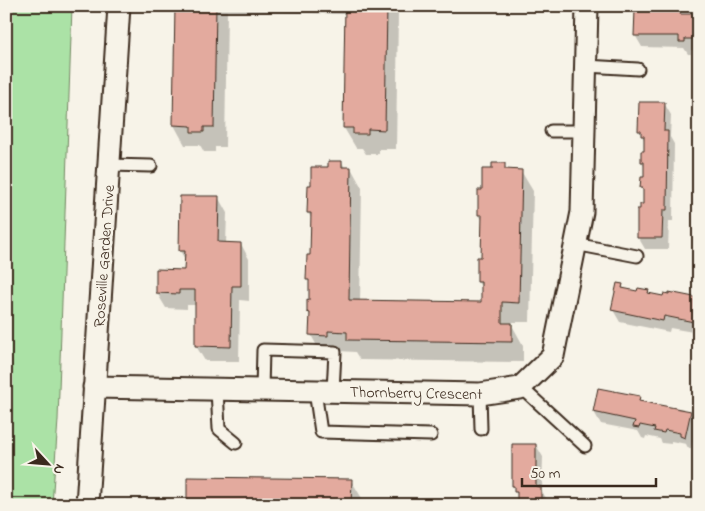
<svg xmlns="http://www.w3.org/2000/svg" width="705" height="511" font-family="'Indie Flower',sans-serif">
<rect width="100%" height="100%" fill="#f7f3e8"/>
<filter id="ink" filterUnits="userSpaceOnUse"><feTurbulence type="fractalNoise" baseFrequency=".02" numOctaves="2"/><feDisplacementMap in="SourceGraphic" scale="10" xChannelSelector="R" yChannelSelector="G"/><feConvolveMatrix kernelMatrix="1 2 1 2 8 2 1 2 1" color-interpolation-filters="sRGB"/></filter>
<g filter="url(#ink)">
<path fill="#abe2a6" stroke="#738662" d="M6,6H72L58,420L52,505H6Z"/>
<path fill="#0003" d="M176,6H393L398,14L396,149H379V154H366L362,148H356L344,128L346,14L227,11L225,147H215V152H204L200,145H185L174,125Z
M680,12L682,15L699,16V51L691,50V54H688L684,48L642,47L635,35Z
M664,103L671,115L670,137L674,144L673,221H669L668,249H645L638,237L645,205V194L641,188L642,179H645V168L642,162V153H645V142L640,130Z
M342,162L345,168H351L362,188L360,302L482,303V288L478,282L482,258L483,221L479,215L483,192L493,170L504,165L508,171H521L533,191L530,322H513V327L523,345V362L360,360L355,352L339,351L322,355L311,335V317L308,312L310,301L311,284L308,279L311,256L312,219L308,213L309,186H312L329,168Z
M218,197L227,213L226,244H241L249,259V301L240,300L239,361H205L196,346V305H187V309L166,308L157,293L186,271V261L180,251Z
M622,285L624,289L638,292L648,291L650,295L664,298L699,299V333L670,328L669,332L620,322L613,310Z
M639,397L642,402L690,413L697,424L691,449L688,448L686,444L671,441V444L662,443L660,439L646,436L645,439L642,438L638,431L601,424L594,412Z
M536,445L543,457L542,491L547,500V505H518V496L513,486Z
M351,480L363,500V505H188Z
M692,500L699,502V505H691Z"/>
<path fill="#e3aa9e" stroke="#3b2a1e" d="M175,6H216L214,127H204V132H191V126L173,125Z
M345,6H387L385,130L368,129V134H353V128H343Z
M635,10H681L680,14H699V39H685V42H679V36H634Z
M639,102H665L664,131H668L667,210H663L662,238H637V209H640V204H643V188H640L641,177H644V162H641V151H644V136H641V131H638Z
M328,161H342V167H351L349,300L481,302V282H477V257H481L482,215H478V190H482V169H492V163H505V169L522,170L519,303L502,302V323H512V342L347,340V332L328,331V336L309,335L310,313L307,312V299L309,300V280H306L307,255H310L311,213H307L308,185H311V167H328Z
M180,196H219L218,242L241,243V286H232L231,347L195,346V290H179V294L156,293V269L184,270L185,251H179Z
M617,283L623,284L622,288L637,291L638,288L649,290L648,293L663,296L664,293L669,294V292L699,298V323L664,316L663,321L611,310Z
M598,388L640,396L639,401L691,411L685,438L680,436V433L665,430L664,433L654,431L655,428L640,425L639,428L633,427L635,421L593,412Z
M512,444H536V486L541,487V505H517V492H514V486H512Z
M187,477L352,479L351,505H187Z"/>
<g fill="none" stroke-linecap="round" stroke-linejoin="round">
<g stroke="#3b2a1e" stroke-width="15">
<path id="lane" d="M586,66L638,69
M551,131H584
M109,165L151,166
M575,244L637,256
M521,387L585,446
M217,389L219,429L236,443
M262,390L263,350L335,352L333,391
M315,391L321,432L431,435
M480,394L481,429"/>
</g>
<g stroke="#3b2a1e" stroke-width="25">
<path id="street" d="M94,387L480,394L520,388L553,356L582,212L587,6
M87,505L119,6"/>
</g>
<use href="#lane" stroke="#f7f3e8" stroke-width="11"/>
<use href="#street" stroke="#f7f3e8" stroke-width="21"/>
</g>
</g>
<g text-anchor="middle" stroke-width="5" stroke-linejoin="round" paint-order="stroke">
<g font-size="16" fill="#3b2a1e" stroke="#f7f3e8">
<text transform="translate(103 256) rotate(-86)" y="6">Roseville Garden Drive</text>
<text transform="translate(416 392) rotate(1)" y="6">Thornberry Crescent</text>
</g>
</g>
<rect width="705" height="511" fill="none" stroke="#f7f3e8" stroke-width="25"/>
<rect x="12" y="12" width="680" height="486" fill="none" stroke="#3b2a1e" stroke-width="2" filter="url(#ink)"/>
<g transform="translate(48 464) rotate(116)" stroke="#f7f3e8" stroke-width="4" paint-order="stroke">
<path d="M0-4L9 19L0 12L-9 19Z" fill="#3b2a1e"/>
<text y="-8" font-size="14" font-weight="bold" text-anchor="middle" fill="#3b2a1e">N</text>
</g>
<path d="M522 478v8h134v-8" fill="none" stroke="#3b2a1e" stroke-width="2.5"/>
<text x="530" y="478" font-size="15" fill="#3b2a1e" stroke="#f7f3e8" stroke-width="4" paint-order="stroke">50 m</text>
</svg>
